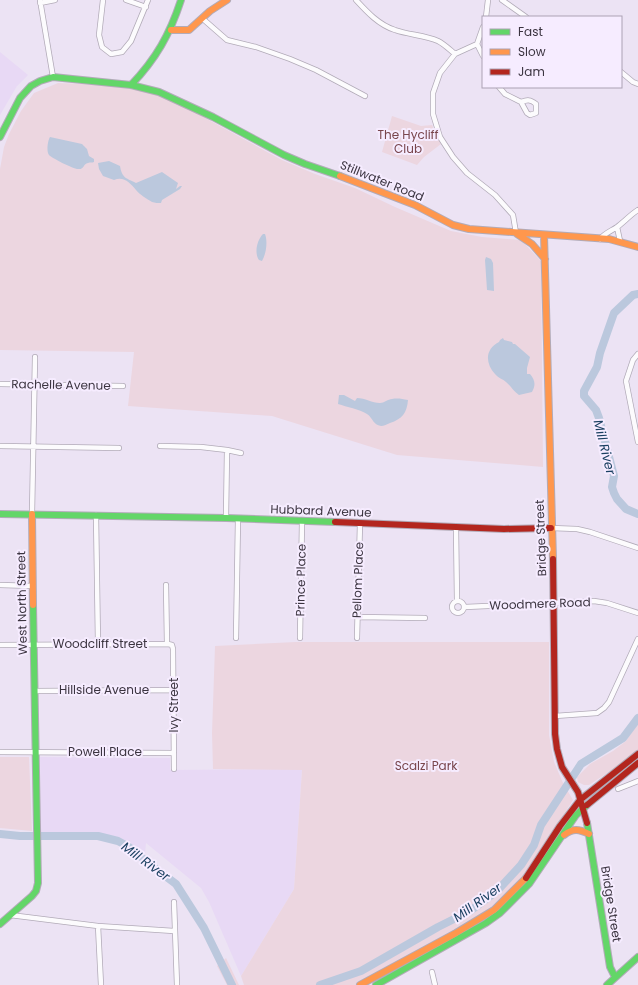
<svg xmlns="http://www.w3.org/2000/svg" width="638" height="985" font-family="Poppins,sans-serif">
<rect width="100%" height="100%" fill="#ece3f4"/>
<path fill="#e8d9f5" d="M0,52L28,75L17,86L0,115Z
M40,757L170,758V770L302,769L294,889L241,976L209,902L201,888L146,843L145,854L141,850L118,837L104,834L41,833Z"/>
<path fill="#ecd6e0" d="M58,83C94,84 132,87 167,97L282,160L315,174L355,188L395,207L451,231L482,237L521,240L541,261L543,467L397,455L272,416L128,406L134,352L0,350V169L4,147L9,134L21,111L34,93Z
M392,116L421,126L432,125L441,144L424,157L417,165L382,152Z
M296,642H549V735L554,762L563,783L573,800L525,876L501,901L478,918L355,985H244L241,976L294,889L302,770L213,769L212,733L215,646Z
M638,723V750L633,756L589,785H584L578,782L577,777L590,764L613,751L626,741Z
M0,757H29L32,831L0,828Z
M226,958L239,985H227L217,966Z"/>
<path fill="#bbc8dd" d="M50,137L82,144L87,149L89,156L94,159V162C92,163 90,162 88,163C83,164 84,170 78,169C73,169 52,158 49,155C46,151 48,140 50,137Z
M109,161L120,166C122,178 126,178 136,183L162,172L178,183L176,189L180,186H182L180,189L162,200L161,203C158,203 155,203 152,202C147,199 139,194 136,190C130,183 124,176 114,180L103,176L99,169L98,163Z
M263,234H265C268,242 266,254 262,261L259,260C254,253 257,240 263,234Z
M486,257L491,259L493,263L494,291L487,290L485,260Z
M503,338L504,340L512,342L513,344H515L530,357L527,368V374H530C535,380 536,385 532,392L519,395C513,391 511,386 506,382C503,379 498,378 495,374C485,363 485,349 499,342L500,340Z
M339,395H344L355,401L357,398C365,398 372,403 380,403C384,403 388,399 392,399C398,398 402,399 408,400C407,413 402,419 390,423C387,424 384,426 381,426C373,425 373,418 367,414C359,409 347,407 338,404Z"/>
<g fill="none" stroke-linecap="round" stroke-linejoin="round">
<path stroke="#bbc8dd" stroke-width="8" d="M638,294L633,295L614,313L600,353L597,367L584,391V396L596,410L599,418L614,476L612,487L614,493L617,499L626,509L638,514
M0,834L20,836H98L118,841L129,847L152,866L176,884L204,928L232,985
M320,985L361,971L438,927L470,911L497,891L521,865L534,845L541,825L581,764L623,738L638,718"/>
<g stroke="#b2abb8" stroke-width="6">
<path id="street" d="M40,0L53,77
M103,0L99,35L102,47L111,54L122,52L131,41L148,0
M126,0L146,7
M356,0C367,12 379,25 395,30C409,35 425,35 438,41C444,44 449,49 455,54
M502,0L526,17
M40,3L55,0
M486,17L488,0
M203,19L227,40L256,47L290,59L316,70L365,96
M483,27L477,44L455,54L440,73L433,93V114L440,137L453,157L467,173L495,195L513,215L516,233
M477,44L483,56
M621,72L633,82L638,84
M499,87L505,94L521,102L527,113L530,115L536,113V104C530,99 527,100 521,102
M617,227L620,241
M600,239C605,233 611,231 617,227C624,222 630,215 638,210
M638,354L633,360L626,381L638,442
M0,384L123,386
M0,446L119,448
M160,446L201,447L227,450
M32,514L35,357
M96,515L98,644
M226,518L227,450L241,453
M456,527L457,601
M551,528L577,529L590,532L638,548
M0,585L33,586
M166,585L167,644
M452 607a6 6 0 1 1 12 0a6 6 0 1 1-12 0Z
M465,607L594,601L607,603L638,613
M357,617L425,618
M236,638L238,519
M300,638L302,521
M357,638L360,523
M0,645L168,644L172,645L173,649L174,769
M35,691L174,690
M555,716L597,713L604,708L609,702L638,639
M0,752L174,753
M618,789L638,781
M174,902L177,985
M10,915L98,926L174,931
M98,926L101,985
M432,972L435,985"/>
</g>
<g stroke="#b2abb8" stroke-width="8">
<path id="fast" d="M131,85C156,59 170,34 181,0
M0,137L20,98L31,86L40,81L53,77L131,85L159,92L213,117L284,155L305,164L340,176
M0,514L226,518L335,522
M587,823L610,967L615,977
M0,924L32,896L36,891L38,883L33,605
M376,985L486,923L500,913L529,884L576,815L587,805
M607,985L638,957"/>
</g>
<g stroke="#b2abb8" stroke-width="8">
<path id="slow" d="M171,30H189L210,11L227,0
M340,176L415,205L453,225L469,229L609,239L638,247
M517,234L532,244L545,259
M544,235L553,559
M32,514L33,605
M564,835C573,828 579,829 589,834
M360,985L456,933L494,910L526,878"/>
</g>
<g stroke="#b2abb8" stroke-width="8">
<path id="jam" d="M335,522L504,529L551,528
M553,559L555,734L557,749L562,767L578,792L587,823
M587,805L638,763
M526,878L560,826L580,800L638,754"/>
</g>
<use href="#street" stroke="#fcfbfd" stroke-width="4.5"/>
<use href="#fast" stroke="#63d668" stroke-width="6"/>
<use href="#slow" stroke="#ff974d" stroke-width="6"/>
<use href="#jam" stroke="#b3261e" stroke-width="6"/>
</g>
<g text-anchor="middle" stroke-width="4" stroke-linejoin="round" paint-order="stroke">
<g font-size="12" fill="#79464d" stroke="#f6ecff">
<text x="408" y="139">The Hycliff<tspan x="408" dy="14">Club</tspan></text>
<text x="426" y="770">Scalzi Park</text>
</g>
<g font-size="12" fill="#3b3440" stroke="#f6ecff">
<text transform="translate(382 181) rotate(22)" y="4">Stillwater Road</text>
<text transform="translate(61 385) rotate(1)" y="4">Rachelle Avenue</text>
<text transform="translate(321 511) rotate(2)" y="4">Hubbard Avenue</text>
<text transform="translate(541 538) rotate(-92)" y="4">Bridge Street</text>
<text transform="translate(301 580) rotate(-89)" y="4">Prince Place</text>
<text transform="translate(358 580) rotate(-88)" y="4">Pellom Place</text>
<text transform="translate(22 603) rotate(-91)" y="4">West North Street</text>
<text transform="translate(540 604) rotate(-2)" y="4">Woodmere Road</text>
<text x="100" y="648">Woodcliff Street</text>
<text x="104" y="694">Hillside Avenue</text>
<text transform="translate(174 705) rotate(-90)" y="4">Ivy Street</text>
<text x="105" y="756">Powell Place</text>
<text transform="translate(611 904) rotate(81)" y="4">Bridge Street</text>
</g>
<g font-size="13" font-style="italic" fill="#1b4061" stroke="#f6ecff">
<text transform="translate(605 447) rotate(76)" y="5">Mill River</text>
<text transform="translate(146 861) rotate(36)" y="5">Mill River</text>
<text transform="translate(477 902) rotate(-36)" y="5">Mill River</text>
</g>
</g>
<rect x="482" y="16" width="140" height="72" fill="#f6ecff" stroke="#aba2b3"/>
<rect x="490" y="29" width="20" height="6" fill="#63d668" stroke="#aba2b3"/>
<text x="518" y="36" font-size="12" fill="#3b3440">Fast</text>
<rect x="490" y="49" width="20" height="6" fill="#ff974d" stroke="#aba2b3"/>
<text x="518" y="56" font-size="12" fill="#3b3440">Slow</text>
<rect x="490" y="69" width="20" height="6" fill="#b3261e" stroke="#aba2b3"/>
<text x="518" y="76" font-size="12" fill="#3b3440">Jam</text>
</svg>
